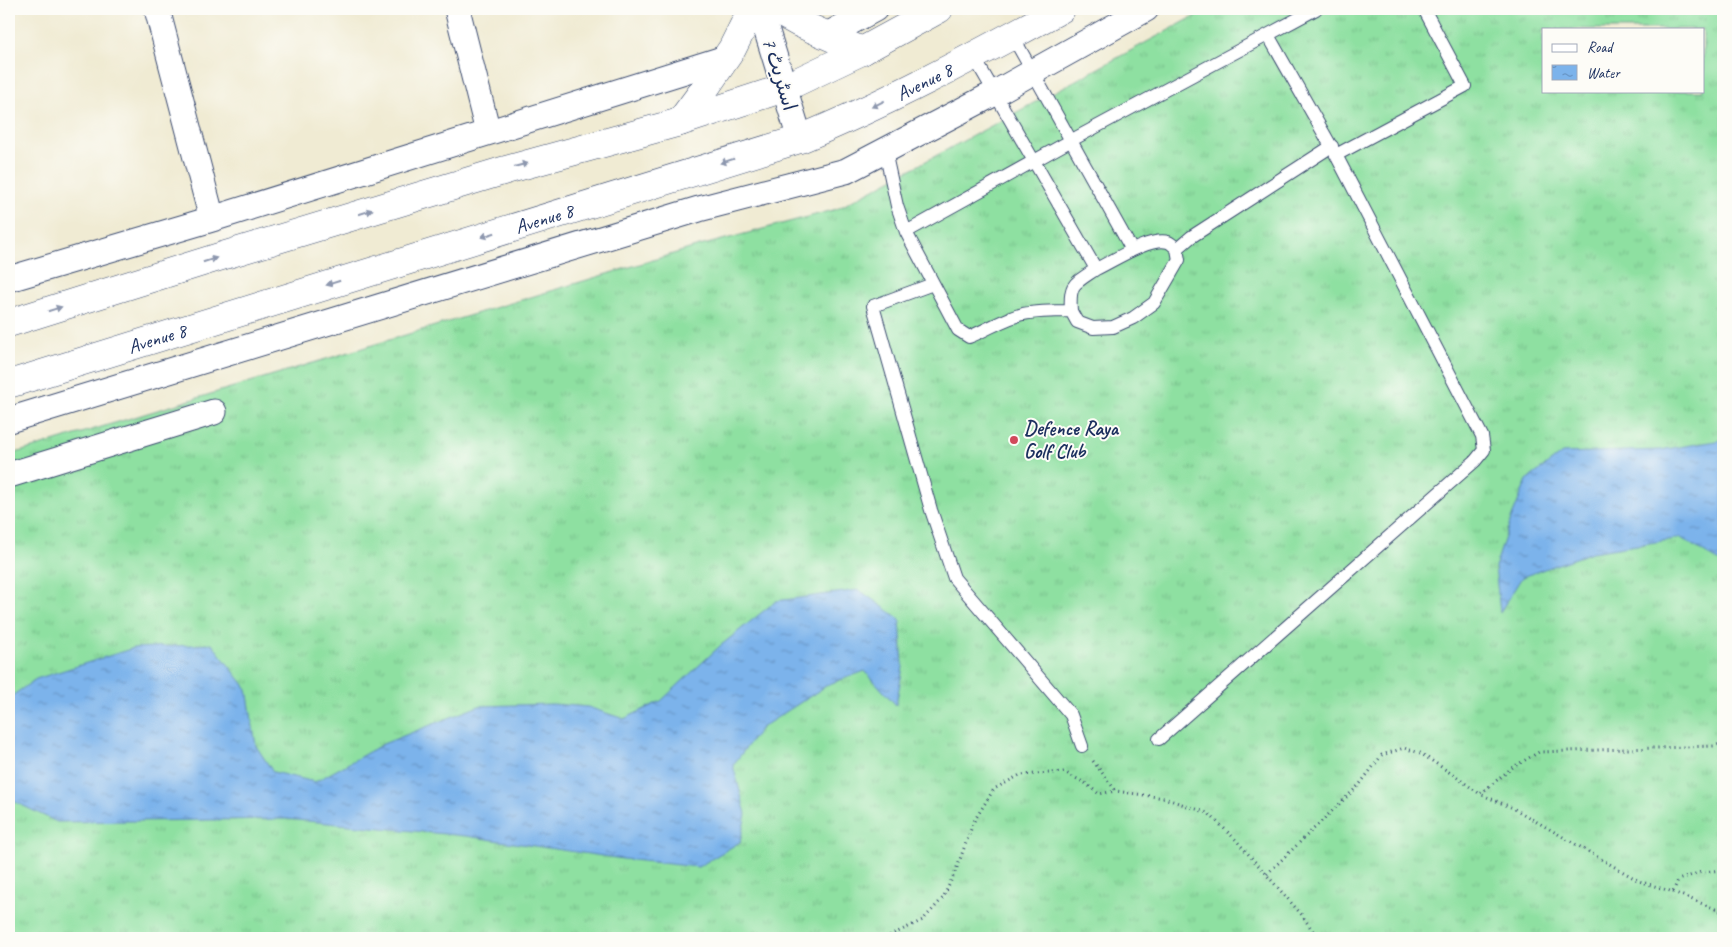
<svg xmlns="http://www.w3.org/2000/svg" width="1732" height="947" font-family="Caveat,'Playpen Sans Arabic',sans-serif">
<defs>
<pattern id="grass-tufts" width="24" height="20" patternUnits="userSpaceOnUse" patternTransform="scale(1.25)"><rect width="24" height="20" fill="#8ee0a1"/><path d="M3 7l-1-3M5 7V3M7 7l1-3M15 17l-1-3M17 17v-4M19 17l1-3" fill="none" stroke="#7ac08d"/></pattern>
<pattern id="water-ripples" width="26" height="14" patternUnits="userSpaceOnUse" patternTransform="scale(1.25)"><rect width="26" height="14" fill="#7cb3eb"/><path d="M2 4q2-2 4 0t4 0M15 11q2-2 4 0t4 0" fill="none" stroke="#6592c2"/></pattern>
</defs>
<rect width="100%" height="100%" fill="#fdfcf7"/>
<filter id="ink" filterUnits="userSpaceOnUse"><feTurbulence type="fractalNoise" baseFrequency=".02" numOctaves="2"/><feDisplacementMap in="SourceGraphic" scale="10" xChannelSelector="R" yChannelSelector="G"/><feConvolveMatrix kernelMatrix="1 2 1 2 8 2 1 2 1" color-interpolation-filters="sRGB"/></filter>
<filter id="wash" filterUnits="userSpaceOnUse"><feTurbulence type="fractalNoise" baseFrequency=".0096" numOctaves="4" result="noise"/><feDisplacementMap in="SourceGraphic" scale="20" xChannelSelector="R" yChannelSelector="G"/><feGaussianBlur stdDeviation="1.12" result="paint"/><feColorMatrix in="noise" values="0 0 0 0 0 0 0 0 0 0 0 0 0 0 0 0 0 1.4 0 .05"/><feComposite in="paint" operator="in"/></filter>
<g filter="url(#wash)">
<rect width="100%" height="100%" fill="#f0ebd3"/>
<path fill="url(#grass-tufts)" stroke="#548880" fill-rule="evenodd" d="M1208,9H1723V938H9V455L696,247L837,209ZM1543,29H1703V91H1543Z"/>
<path fill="url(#water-ripples)" stroke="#4c71a4" d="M1723,440V564L1681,538L1592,552L1522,577L1500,612L1495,567L1511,519L1527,480L1562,453L1660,450Z
M859,590L900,619L903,667L896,705L865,671L829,684L761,728L733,765L746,814L740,842L698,867L623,859L466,836L286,819L57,822L9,799V698L36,679L134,648L212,644L247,689L256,746L273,772L315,782L383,744L479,706L553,704L588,707L624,719L661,701L720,646L776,601Z"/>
</g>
<g filter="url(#ink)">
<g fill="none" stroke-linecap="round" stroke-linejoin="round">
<g stroke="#3b4b70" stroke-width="14">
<path id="service" d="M1012,35L1132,250
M974,57L1096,269C1113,261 1149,237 1168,242C1171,243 1175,247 1177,249
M885,151L897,206L906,232L958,330L969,337C987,330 1004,318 1023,314C1039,311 1055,311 1071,311L1077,322L1093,328L1113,327L1133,318L1154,303L1179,260L1177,249L1191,237L1332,146
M1336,155L1465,86L1424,9
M906,232L1070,141L1316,9
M933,284L873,306L931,510L954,578L1071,715L1082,746
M1071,311C1069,283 1074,284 1096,269
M1159,739L1475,461L1484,450L1482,436L1336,155L1268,35"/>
</g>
<g stroke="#3b4b70" stroke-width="27">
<path id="minor" d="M157,9L212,219
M457,9L488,132
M760,9L800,139
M827,35L875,9
M9,279L212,219L726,58
M9,420L699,209L846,171L995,93L1146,9
M9,475L214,412"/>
</g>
<g stroke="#3b4b70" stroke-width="29">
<path id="tertiary" d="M774,9L799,23L862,51
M680,122L706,87L732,49L752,9"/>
</g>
<g stroke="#3b4b70" stroke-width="29">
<g id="secondary">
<path d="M9,323L222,256L506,170L680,122L784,88L862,51L939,9"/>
<path id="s1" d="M9,384L800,139C890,102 976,55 1061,9"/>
</g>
</g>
<path stroke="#3b4b70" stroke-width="3" stroke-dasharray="1 4" stroke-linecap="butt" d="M1723,743L1714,746L1539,752L1513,767L1480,794L1513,808L1639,881L1673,892L1678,880L1701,872L1723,870
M1093,761L1116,791L1164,798L1208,813L1235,839L1301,914L1318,938
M1267,874L1360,784L1382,755L1404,748L1420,753L1452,774L1480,794
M1673,892L1723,912
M885,938L923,920L943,898L956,870L974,821L994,789L1020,775L1064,772L1085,783L1099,794L1116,791"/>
<use href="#service" stroke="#fff" stroke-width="12"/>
<use href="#minor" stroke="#fff" stroke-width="25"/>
<use href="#tertiary" stroke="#fff" stroke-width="28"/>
<use href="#secondary" stroke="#fff" stroke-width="28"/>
</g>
<defs><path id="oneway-solid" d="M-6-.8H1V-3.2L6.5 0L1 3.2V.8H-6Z" transform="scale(1.25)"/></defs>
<g fill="#8d97ae">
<use href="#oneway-solid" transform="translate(878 104) rotate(154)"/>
<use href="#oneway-solid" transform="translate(727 161) rotate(163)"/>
<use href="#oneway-solid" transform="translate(521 165) rotate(-15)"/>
<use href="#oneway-solid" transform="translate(366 212) rotate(-17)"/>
<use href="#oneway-solid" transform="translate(488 235) rotate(163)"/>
<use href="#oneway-solid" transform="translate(210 260) rotate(-18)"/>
<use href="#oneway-solid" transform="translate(333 283) rotate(163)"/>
<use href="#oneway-solid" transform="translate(55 309) rotate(-18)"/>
</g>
</g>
<circle fill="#d1495b" stroke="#fdfcf7" stroke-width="2" cx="1014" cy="440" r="5"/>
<g text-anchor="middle" stroke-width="4" stroke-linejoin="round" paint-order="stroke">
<g font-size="20" fill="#1b2f5e" stroke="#fdfcf7">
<text transform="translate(780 74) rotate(73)" y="7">اسٹریٹ 7</text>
<text dy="7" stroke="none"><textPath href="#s1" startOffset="965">Avenue 8</textPath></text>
<text dy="7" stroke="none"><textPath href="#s1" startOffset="560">Avenue 8</textPath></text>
<text dy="7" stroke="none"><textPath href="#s1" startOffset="155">Avenue 8</textPath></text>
</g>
<g font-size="20" font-weight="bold" fill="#1b2f5e" stroke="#fdfcf7" text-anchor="start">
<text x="1024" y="435">Defence Raya<tspan x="1024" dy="23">Golf Club</tspan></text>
</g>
</g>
<rect width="1732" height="947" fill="none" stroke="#fdfcf7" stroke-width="30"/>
<rect x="1542" y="28" width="162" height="65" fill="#fdfcf7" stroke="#a3aaba"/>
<rect x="1552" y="44" width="25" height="8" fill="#ffffff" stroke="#a3aaba"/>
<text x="1587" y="52" font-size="15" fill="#1b2f5e">Road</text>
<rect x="1552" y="65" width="25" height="15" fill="url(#water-ripples)" stroke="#a3aaba"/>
<text x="1587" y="78" font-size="15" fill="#1b2f5e">Water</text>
</svg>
